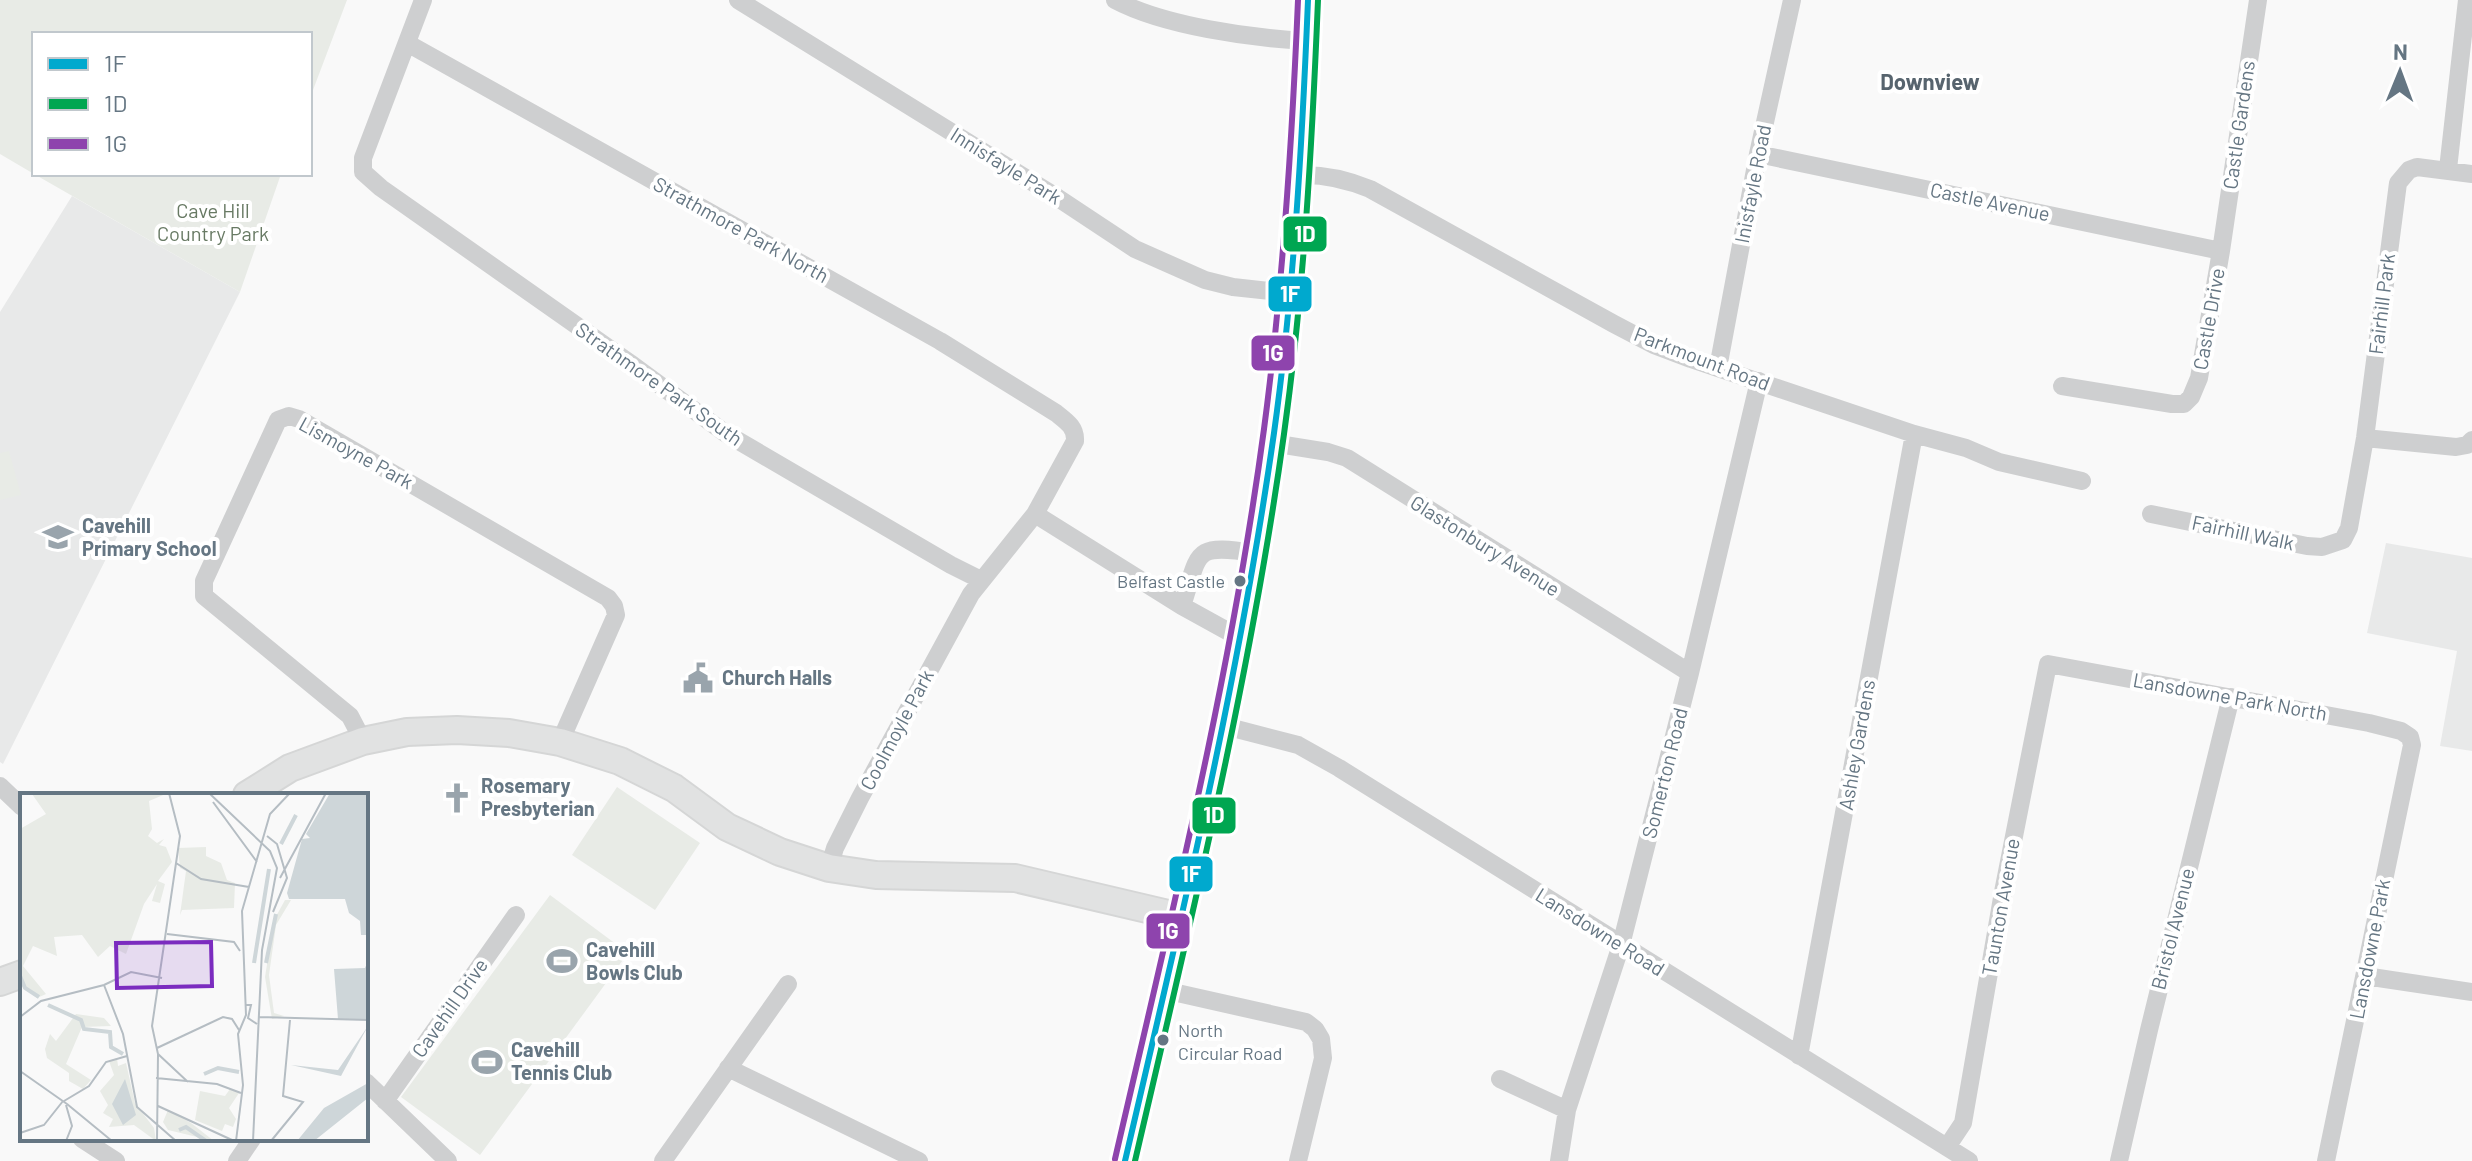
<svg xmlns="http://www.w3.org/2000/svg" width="2472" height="1161" font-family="Barlow,sans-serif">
<rect width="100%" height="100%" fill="#f9f9f9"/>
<path fill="#e8e9e9" d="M72,196L240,292L3,764L0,762V312Z
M2386,543L2472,558V751L2440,746L2457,651L2367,633Z"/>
<path fill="#e8ebe6" d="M0,0H347L310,98V34H34V174L0,154Z
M34,174H281L240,292Z
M9,451L21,495L0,500V453Z
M617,787L700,843L655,910L572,855Z
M550,895L628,953L480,1155L401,1097Z"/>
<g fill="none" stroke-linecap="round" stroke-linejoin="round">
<g stroke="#d5d6d7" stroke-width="28">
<path id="major" d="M1125,1161C1176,940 1230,718 1265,493C1291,330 1302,165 1308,0"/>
</g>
<g stroke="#d5d6d6" stroke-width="30">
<path id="highway" d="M247,795L290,768L363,741L407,732L457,730L509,733L560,742L620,761L674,788L727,827L780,852L829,868L876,875L1015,878L1181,917
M0,982L22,974"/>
</g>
<path stroke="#cecfd0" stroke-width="18" d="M423,0L363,158V172L381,188L630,363L725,433L951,565L981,580
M738,0L1058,198L1135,249L1205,280L1233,287L1289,293
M1115,0C1164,26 1251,38 1306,41
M407,43L940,341L1056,413C1066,421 1076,427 1075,441L1035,514L971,594L860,798L835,848L829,868
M1758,154L2221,251
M2448,169L2467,0
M1298,175C1324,174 1346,179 1370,189L1614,324L1654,345L1691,359L1914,434L1966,448L1999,462L2082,481
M1718,368L1758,154L1792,0
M2062,386L2172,404H2184L2191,397L2199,378L2221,251L2258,0
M2365,438L2456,447L2467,445L2472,440
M1272,443L1328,452L1347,458L1690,673
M1035,514L1182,606L1240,638
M2151,514L2307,546L2322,547L2343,540L2349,528L2365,438L2398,183L2409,170L2417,167L2472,174
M1182,606C1200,552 1192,543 1254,553
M1221,725L1298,745L1339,768L1969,1161
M363,741L350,716L204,596V581L278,420L289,416L299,419L608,598L614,606L616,615L560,742
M0,786L22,807
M2365,976L2472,992
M1164,990L1306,1022L1315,1029L1321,1039L1323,1058L1298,1161
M1799,1056L1914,434
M728,1068L919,1161
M1500,1079L1567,1110
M366,1082L448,1161
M385,1101L516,915
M82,1139L116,1161
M1947,1147L1963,1123L2003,892L2048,664L2369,723L2401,731L2410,737L2412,745L2326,1161
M237,1161L252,1139
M663,1161L788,984
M1559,1161L1567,1110L1621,945L1690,673L1759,381
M2119,1161L2149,1030L2231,697"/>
<use href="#major" stroke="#e1e2e2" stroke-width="24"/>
<use href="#highway" stroke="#e1e2e2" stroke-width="26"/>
<g stroke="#fff" stroke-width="12">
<path id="bus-1" d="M1125,1161C1181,920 1239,679 1274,433C1294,290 1302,145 1308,0"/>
</g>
<g stroke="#fff" stroke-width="12">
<path id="bus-2" d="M1135,1161C1191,920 1250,679 1284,434C1304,290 1312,145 1318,0"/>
</g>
<g stroke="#fff" stroke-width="12">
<path id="bus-3" d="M1115,1159C1171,917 1231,675 1264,429C1283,286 1292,143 1298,0"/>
</g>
<use href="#bus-1" stroke="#00a9ce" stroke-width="6"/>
<use href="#bus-2" stroke="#00a651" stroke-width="6"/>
<use href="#bus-3" stroke="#8e44ad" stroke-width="6"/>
</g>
<defs>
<g id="school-bare" transform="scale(2.4)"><path d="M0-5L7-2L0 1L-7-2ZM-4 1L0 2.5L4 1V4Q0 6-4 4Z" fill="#99a4ac" stroke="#fff" stroke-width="2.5" paint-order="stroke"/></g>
<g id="civic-bare" transform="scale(2.4)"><path d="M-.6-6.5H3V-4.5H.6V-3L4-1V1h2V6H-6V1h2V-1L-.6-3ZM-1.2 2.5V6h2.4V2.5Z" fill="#99a4ac" stroke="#fff" stroke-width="2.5" paint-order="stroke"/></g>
<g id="church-bare" transform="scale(2.4)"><path d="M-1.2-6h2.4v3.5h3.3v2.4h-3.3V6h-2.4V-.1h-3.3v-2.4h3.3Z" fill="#99a4ac" stroke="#fff" stroke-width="2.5" paint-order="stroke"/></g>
<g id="stadium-bare" transform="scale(2.4)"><path d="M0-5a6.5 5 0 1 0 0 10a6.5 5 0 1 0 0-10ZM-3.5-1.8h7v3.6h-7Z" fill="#99a4ac" stroke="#fff" stroke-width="2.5" paint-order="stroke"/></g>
</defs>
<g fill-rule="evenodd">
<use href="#school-bare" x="58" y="537"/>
<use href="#civic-bare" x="698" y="678"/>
<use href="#church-bare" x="457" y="798"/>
<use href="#stadium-bare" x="562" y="961"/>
<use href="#stadium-bare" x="487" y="1062"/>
</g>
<g fill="#657683" stroke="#fff" stroke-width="3">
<circle cx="1240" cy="581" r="7"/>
<circle cx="1163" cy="1040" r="7"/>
</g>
<g text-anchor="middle" stroke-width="8" stroke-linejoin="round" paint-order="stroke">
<g font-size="18" fill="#657683" stroke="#fff" text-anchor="end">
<text x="1225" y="588">Belfast Castle</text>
<text x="1178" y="1037" text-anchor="start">North<tspan x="1178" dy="23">Circular Road</tspan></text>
</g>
<g font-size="20" fill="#657683" stroke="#fff">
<text transform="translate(2239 125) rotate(-82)" y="7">Castle Gardens</text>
<text transform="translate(1006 166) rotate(32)" y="7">Innisfayle Park</text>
<text transform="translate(1753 184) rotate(-79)" y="7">Inisfayle Road</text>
<text transform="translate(1990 202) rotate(12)" y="7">Castle Avenue</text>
<text transform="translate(741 230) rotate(29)" y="7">Strathmore Park North</text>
<text transform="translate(2382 304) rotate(-83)" y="7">Fairhill Park</text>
<text transform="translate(2209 319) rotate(-80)" y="7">Castle Drive</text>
<text transform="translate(1702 359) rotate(21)" y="7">Parkmount Road</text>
<text transform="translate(659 384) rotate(35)" y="7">Strathmore Park South</text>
<text transform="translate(356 453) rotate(29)" y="7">Lismoyne Park</text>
<text transform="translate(2243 533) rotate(12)" y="7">Fairhill Walk</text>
<text transform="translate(1485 546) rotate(32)" y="7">Glastonbury Avenue</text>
<text transform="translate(2230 697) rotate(10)" y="7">Lansdowne Park North</text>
<text transform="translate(897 730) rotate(-62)" y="7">Coolmoyle Park</text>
<text transform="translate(1857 745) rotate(-80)" y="7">Ashley Gardens</text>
<text transform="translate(1665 773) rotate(-76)" y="7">Somerton Road</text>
<text transform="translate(2001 907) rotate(-80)" y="7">Taunton Avenue</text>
<text transform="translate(2173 929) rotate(-76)" y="7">Bristol Avenue</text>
<text transform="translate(1600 932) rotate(32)" y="7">Lansdowne Road</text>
<text transform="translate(2370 949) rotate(-79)" y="7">Lansdowne Park</text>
<text transform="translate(450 1008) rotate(-55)" y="7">Cavehill Drive</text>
</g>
<g font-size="20" fill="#687a64" stroke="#fff">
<text x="213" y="218">Cave Hill<tspan x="213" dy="23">Country Park</tspan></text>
</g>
<g font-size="20" font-weight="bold" fill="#657683" stroke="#fff" text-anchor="start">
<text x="82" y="533">Cavehill<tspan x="82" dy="23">Primary School</tspan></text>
<text x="722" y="685">Church Halls</text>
<text x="481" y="793">Rosemary<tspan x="481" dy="23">Presbyterian</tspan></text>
<text x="586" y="957">Cavehill<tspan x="586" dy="23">Bowls Club</tspan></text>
<text x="511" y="1057">Cavehill<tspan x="511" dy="23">Tennis Club</tspan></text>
</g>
<g font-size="22" font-weight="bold" fill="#57646e" stroke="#fff">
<text x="1930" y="90">Downview</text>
</g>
</g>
<g transform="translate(20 793)">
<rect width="348" height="348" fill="#f9f9f9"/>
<path d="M0,0H148L129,8L132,36L128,43L137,50L144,46L139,52L146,54L152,69L138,88L145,91L140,110L132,108L137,91L124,111L106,161L90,153L78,164L62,142L34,144L37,163L13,153L3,173L26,201L17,205L0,192V36L26,21L12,1ZM186,54V63L201,70L207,87L215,90L214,115L162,117L160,122L166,78L160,75L158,55ZM265,107H271L256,132L249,182L254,220L264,223L252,226L245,184L254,127ZM56,221L84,225L91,233L62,234L46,271L71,287L63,296L49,288V280L27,265L25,256L30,241L36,248ZM106,264L97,265L98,273L106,270L115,310L134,335L136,348L114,332L89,334L93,326L83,320L88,312L80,298L94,282L89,268L97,265ZM210,296L219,300L209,315L216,326L213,334L205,331L202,338L175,327L180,298L205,303ZM148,317L171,330L194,348L148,337L143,329Z" fill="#e8ebe6"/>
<path d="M310,0H348V142H341L340,128L329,120L325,106H269L267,100L282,46L290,45L286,41ZM348,168V226H318L314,176L345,175ZM348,233L321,283L271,272L318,277ZM105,286L116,322L103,332L92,311ZM348,290V305L294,348H277L304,315Z" fill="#ced6d9"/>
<path fill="none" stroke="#ced6d9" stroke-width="4" d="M261,51L276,22M234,170L249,76M246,170L256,121M0,183L5,195L19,204M28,212L61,227L64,236L90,239L91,254L103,261M184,281L198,275L219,279M159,337L166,334L186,348"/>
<path fill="none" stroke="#b5bdc3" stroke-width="2" d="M189,0L250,58L257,75L242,157L233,348M193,9L237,69M247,43L257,51L267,85L253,119M156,70L181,86L229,94M260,85L306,0M147,141L214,149L220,158M84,192L103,241L117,314L156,348M225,212H231L228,225L237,231M0,224L21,208L84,192L111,179L142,185M239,224L348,227M137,255L203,224L212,226L219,237M138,261L168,289M0,278L47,311M136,285L197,291L221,300M44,308L69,293L86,269L107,263M47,311L92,348M46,312L52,333L46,348M138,313L212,347M0,340L24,332L43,308M137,348L138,261L132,233L160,43L149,0M216,348L223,292L218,241L226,222L222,118L250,21L270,0M251,348L283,309L263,303L270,227"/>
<path fill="#7b2cbf" fill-opacity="0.15" stroke="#7b2cbf" stroke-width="4" d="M191,149L192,193L97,195L96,150Z"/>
<rect width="348" height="348" fill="none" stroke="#657683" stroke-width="4"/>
</g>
<g stroke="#fff" stroke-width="3">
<rect x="1282" y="215" width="46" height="38" rx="8" fill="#00a651"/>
<rect x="1267" y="275" width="46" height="38" rx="8" fill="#00a9ce"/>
<rect x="1250" y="334" width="46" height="38" rx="8" fill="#8e44ad"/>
<rect x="1191" y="796" width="46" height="39" rx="8" fill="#00a651"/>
<rect x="1168" y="855" width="46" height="38" rx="8" fill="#00a9ce"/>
<rect x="1145" y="912" width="46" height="38" rx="8" fill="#8e44ad"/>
</g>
<g font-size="22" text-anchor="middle" font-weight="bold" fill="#fff">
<text x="1305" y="242">1D</text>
<text x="1290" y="302">1F</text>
<text x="1273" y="361">1G</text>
<text x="1214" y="823">1D</text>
<text x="1191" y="882">1F</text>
<text x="1168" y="939">1G</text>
</g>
<rect x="32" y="32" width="280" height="144" fill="#ffffff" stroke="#c1c8cd" stroke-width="2"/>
<rect x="48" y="58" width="40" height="12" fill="#00a9ce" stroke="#c1c8cd" stroke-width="2"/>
<text x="104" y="72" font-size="24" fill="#657683">1F</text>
<rect x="48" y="98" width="40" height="12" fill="#00a651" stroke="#c1c8cd" stroke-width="2"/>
<text x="104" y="112" font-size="24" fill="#657683">1D</text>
<rect x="48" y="138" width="40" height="12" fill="#8e44ad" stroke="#c1c8cd" stroke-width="2"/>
<text x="104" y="152" font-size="24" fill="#657683">1G</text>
<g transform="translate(2400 72) rotate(1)" stroke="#ffffff" stroke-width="6" paint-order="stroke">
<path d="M0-6L14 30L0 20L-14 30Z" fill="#657683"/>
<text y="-12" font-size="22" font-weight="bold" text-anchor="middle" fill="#657683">N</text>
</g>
</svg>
